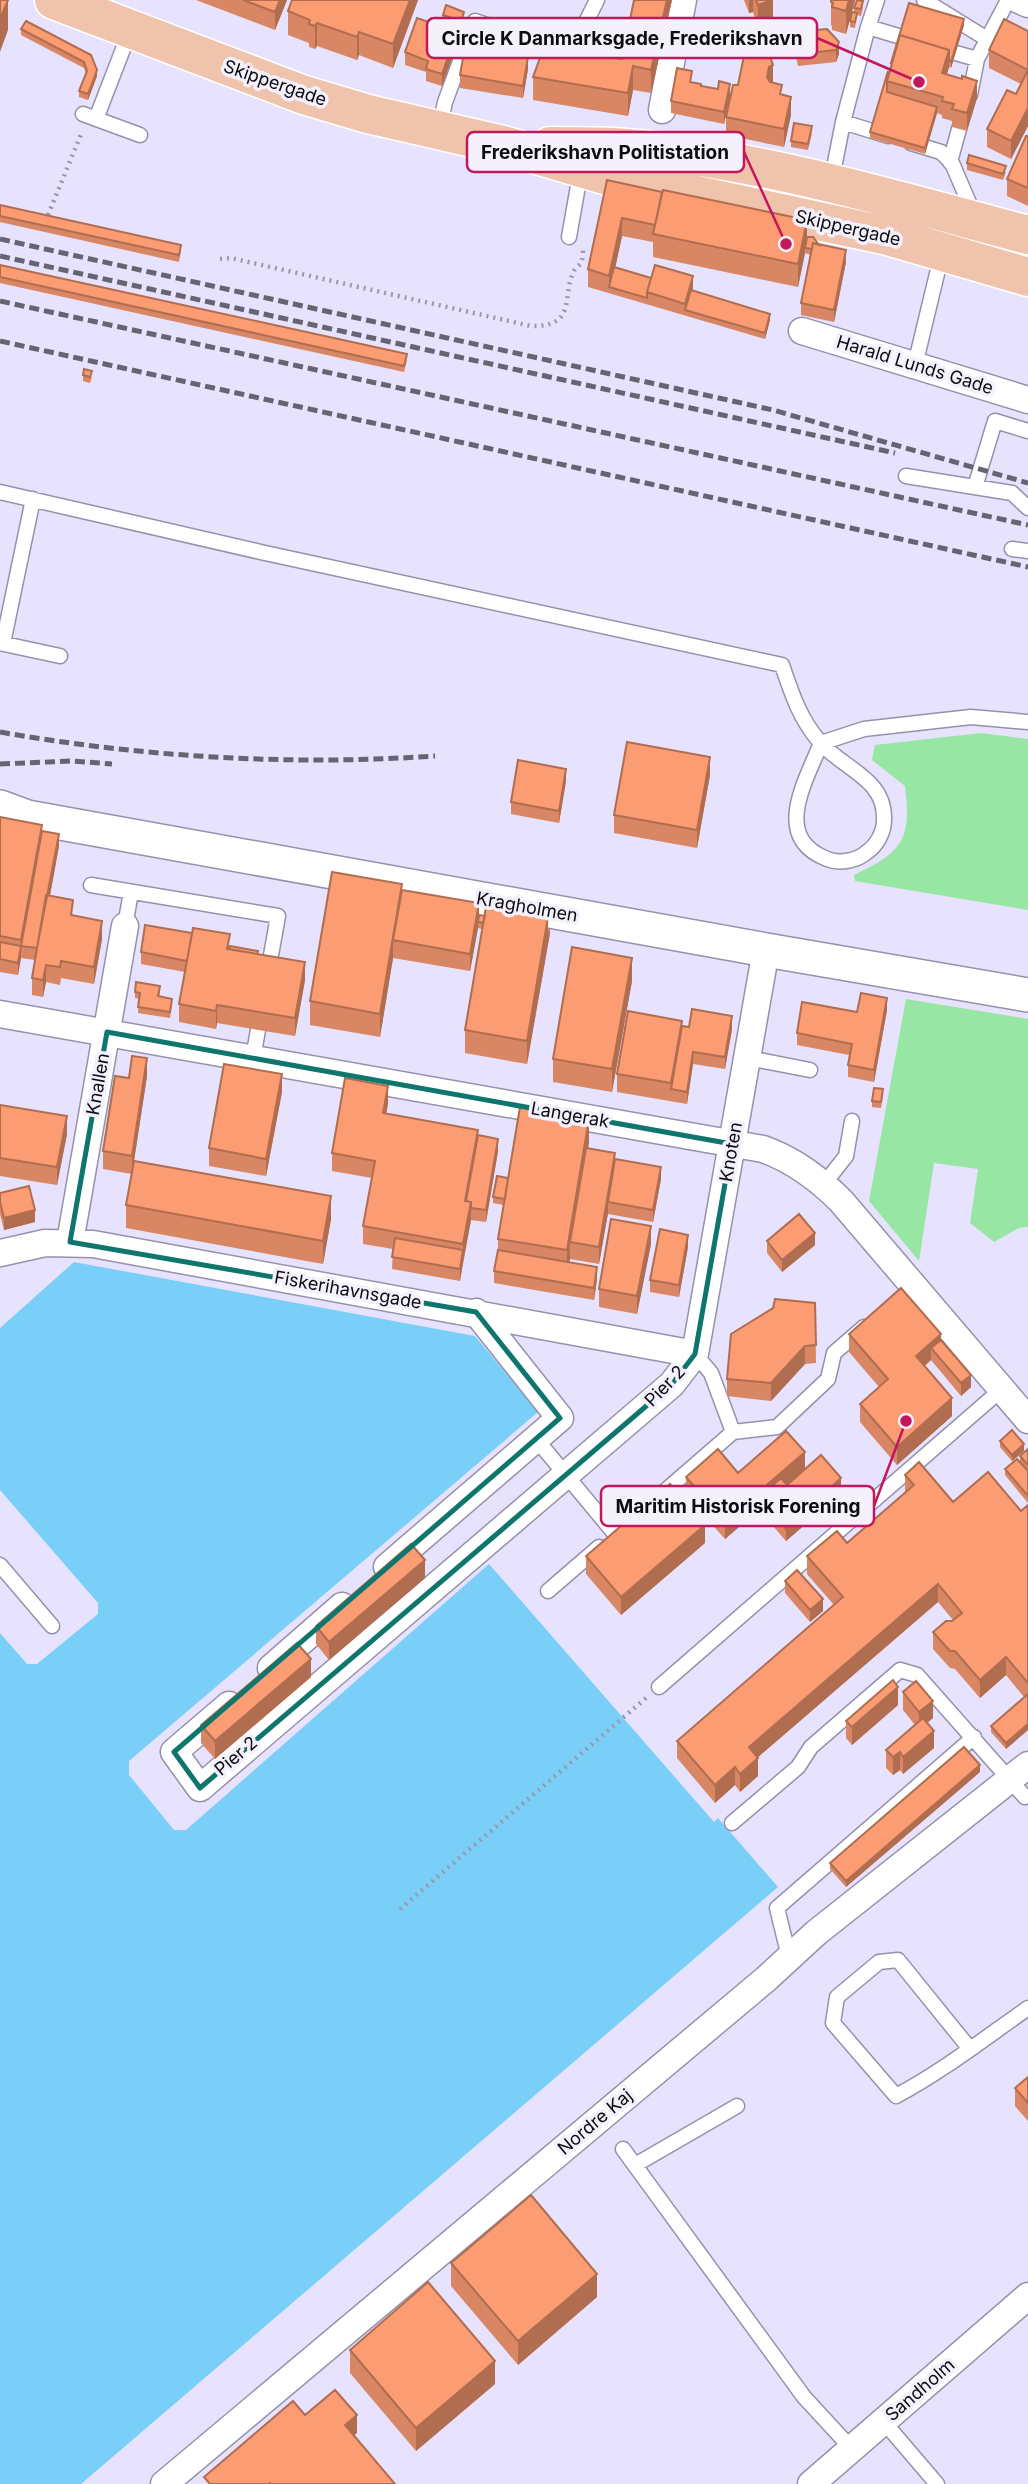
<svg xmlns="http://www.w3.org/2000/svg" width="1028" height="2484" font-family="Inter,sans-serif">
<rect width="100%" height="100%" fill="#e7e2fd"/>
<path fill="#97e6a3" d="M981,733L1028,739V910L855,881L854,875C902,852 912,840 905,786L872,760L875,745Z
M906,999L1028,1019V1227L1019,1228L994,1242L970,1223L978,1169L934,1163L919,1261L869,1201Z"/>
<path fill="#7acff9" d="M74,1262L475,1336L538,1412L129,1761V1775L174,1830H186L489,1564L714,1822L718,1818L778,1887L81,2484H0V1633L27,1664H37L98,1614V1603L0,1490V1328Z"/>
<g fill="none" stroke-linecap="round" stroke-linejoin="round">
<g stroke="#9691aa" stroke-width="17">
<path id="service" d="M877,0L868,27L915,41
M924,0L987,39
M938,48L977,59L1008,0
M572,50L597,0
M970,95L977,59
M83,114L140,135
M96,119L130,31
M843,122L868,27
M439,130L445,102L475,21L543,44
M911,143L941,152L952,163L975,217
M950,162L959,129
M831,183L843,122L888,136
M569,237L581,169
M915,365L942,253
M906,476L1012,493L1028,508
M975,487L995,421L1028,431
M0,492L265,553L782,665C792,694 799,717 819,741C842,769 886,778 884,820C884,832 877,845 867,852C857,861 839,864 827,859C771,837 806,781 821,743
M1012,549L1028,551
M0,643L60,656
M3,643L33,499
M821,743L864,729L971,717L1028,722
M91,885L278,916L268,972
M125,926L131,892
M253,1058L258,1030
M748,1058L810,1070
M824,1184L846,1156L852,1121
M695,1354L711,1373L733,1432
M536,1439L615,1534
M657,1498L733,1432L777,1427L828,1379L834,1353L864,1327
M0,1565L52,1626
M548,1591L599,1547
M659,1687L1002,1389
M732,1823L798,1767L811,1747L900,1670L917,1675L1025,1797
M789,1957L777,1908L974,1737
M970,2049L898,1960L879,1962L837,1997L833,2023L896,2096C943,2071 985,2038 1028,2008
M623,2149L804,2397L852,2449
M635,2165L737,2106
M884,2422L937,2484"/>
</g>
<g stroke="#9691aa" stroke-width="29">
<path id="minor" d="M1019,0L1028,4
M662,110L683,0
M802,331L1028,400
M0,1014L763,1149C794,1160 818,1178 841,1201L1028,1420
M70,1242L125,926
M0,1253L45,1243L93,1244L695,1354
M387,1567L560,1418L476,1312
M271,1668L342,1606
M229,1705L174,1752L200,1788L672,1384L695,1354L766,950
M164,2484L766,1979L816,1933L1028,1765
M811,2484L1028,2296"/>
</g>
<g stroke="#9691aa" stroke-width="36">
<path id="tertiary" d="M0,807L27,817L766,950L1028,995"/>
</g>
<g stroke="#fff" stroke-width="41">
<path id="primary" d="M54,0L304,95L368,114L503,145L608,176L888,236L1028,277
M550,146C571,146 593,146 614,147C755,157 892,199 1028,235"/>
</g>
<path stroke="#9a96ab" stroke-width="4.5" stroke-dasharray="2 5" stroke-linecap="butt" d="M48,215L82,132
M220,259L231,258L531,326C578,327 561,296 574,271C575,268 579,266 581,263C583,258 583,251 583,246
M400,1909L646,1698"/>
<use href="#service" stroke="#fff" stroke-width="14"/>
<use href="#minor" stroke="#fff" stroke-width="26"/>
<use href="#tertiary" stroke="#fff" stroke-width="33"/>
<use href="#primary" stroke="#f0c3ac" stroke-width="38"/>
<path stroke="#666373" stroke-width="5" stroke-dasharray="10 5" stroke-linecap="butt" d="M0,239L773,410L1028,483
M0,256L895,453
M0,301L1028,525
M0,341L1028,567
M0,732C142,757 290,766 435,756
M0,764L72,761L112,764"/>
</g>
<path fill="#d88663" d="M196,0H287L275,30Z
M418,0L393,68L359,55L357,60L317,46L315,49L309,47V43L288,35V11Z
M634,0H672L651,93L633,90L628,116L533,100V77L622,59Z
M744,0H773V24L758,28L753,12L749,13Z
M831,0H855L846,34L832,30V26L831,25Z
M863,7L861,16L857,15L855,28L850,27V21L854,13V8Z
M443,15L464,18L461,27L443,21Z
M964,25L951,68L949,67L947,74L977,98L967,131L952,127V121L942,118V115L937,113L925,154L870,138V132L889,72L891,63Z
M21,29L91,55L97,76L88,100L79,97V91L86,74L84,68L21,35Z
M827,29L839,54L836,62L798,66L793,44V32Z
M1028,31V126L1011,159L987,147V129L1016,94L1021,84L989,68V50Z
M457,45L442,86L426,81V72L405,65V52Z
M761,54L773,83L782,95L791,115L784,147L726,135V117L738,85Z
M528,69L523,98L460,88V75Z
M692,82L730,96L724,124L671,113V101Z
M812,133L808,150L791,147V141Z
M1028,136V206L1007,196V179Z
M967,163L1006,172L1003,180L967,170Z
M607,180L807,237L846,262L834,322L801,315V303L811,255L805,253L798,287L653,257V242L622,236L615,267L651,278L693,288L692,291L770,320L765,339L588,287V269Z
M0,205L181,251L179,262L0,222Z
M0,265L407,360L404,372L0,283Z
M83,375L92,377L90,383L83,381Z
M710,775L697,848L614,833V815Z
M566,781L559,823L511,814V802Z
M0,817L42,831L59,846L50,895L102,939L94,984L61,978L60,985L46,982L43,997L32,995V978L35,960L21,958L18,975L0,972Z
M402,890L479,915L548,927L550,933L527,1064L465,1053V1030L482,929L478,928L470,971L393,958L380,1037L310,1025V1001Z
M230,946L258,954L305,980L295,1036L217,1023L216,1029L179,1022V1004L185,972L141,964V952Z
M632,981L612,1092L553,1082V1059Z
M135,992H160L159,997L172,1005L170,1018L138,1013L139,999L135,998Z
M887,1010L874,1082L848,1077V1065L849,1055L797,1045V1033L857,1012Z
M682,1026L732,1029L725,1069L693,1064L687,1104L617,1092V1074Z
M147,1076L132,1174L103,1169V1151L129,1078Z
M282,1092L266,1176L209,1166V1148Z
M883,1095L881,1108L872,1107V1101Z
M388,1104L386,1113L478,1135L498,1151L486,1222L471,1220L460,1281L392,1269L393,1249L363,1244V1226L372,1178L332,1171V1153Z
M0,1105L67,1134L57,1185L0,1176Z
M589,1142L588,1149L661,1179L653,1222L608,1214V1213L599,1264L570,1259L569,1262L597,1279L594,1300L494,1283V1271L498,1250V1239L504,1205L493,1203V1197L508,1178Z
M0,1193L35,1222L4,1230L0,1214Z
M126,1205L331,1219L323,1264L126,1228Z
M767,1241L815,1245L782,1272L767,1253Z
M651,1244L637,1314L599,1307V1289Z
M688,1247L679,1297L650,1292V1280Z
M815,1303L816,1363L805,1364L771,1401L727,1396V1379Z
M849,1334L941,1340L971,1387L961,1396L931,1360L924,1366L952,1416L897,1465L860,1422V1404L879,1387L849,1352Z
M1000,1441L1024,1451L1012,1461L1000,1447Z
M1028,1449V1471L1020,1462V1456Z
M1005,1469L1028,1471V1503L1005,1475Z
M805,1470L841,1490L808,1518V1522L786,1541L759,1510L725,1539L686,1495V1477L738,1473Z
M905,1475L953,1502L1021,1511L1028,1505V1730L1006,1749L991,1732V1726L1024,1697L1006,1675L980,1698L955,1669L950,1668L933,1649V1632L953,1620L938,1602L758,1757V1776L740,1792L735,1785L715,1803L677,1758V1741L834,1605L807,1574V1556L847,1543L905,1493Z
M705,1543L621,1615L586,1574V1556Z
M425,1578L329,1660L316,1644V1626Z
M785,1581L823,1611L810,1622L785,1593Z
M311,1677L215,1759L201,1743V1725Z
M903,1692L933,1718L927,1723L934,1748L903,1774L900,1770L893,1775L886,1768V1750L915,1725L903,1710Z
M898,1705L852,1745L846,1738V1721Z
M980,1772L846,1887L830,1869V1863Z
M1028,2077V2121L1015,2106V2088Z
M451,2263L597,2297L518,2365L451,2286Z
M350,2350L495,2384L416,2451L350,2373Z"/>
<path fill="#b06d50" d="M8,0V30L0,52V19Z
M280,0H287L275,30V12Z
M410,0H418L393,68V44Z
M667,0H672L651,93V70Z
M749,0H753V12L749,13Z
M773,0V24L758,28V5Z
M849,0H855L846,34V11Z
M964,19V25L951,68V62Z
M317,23V46L315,49V26Z
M359,32V55L357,60V37Z
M457,32V45L442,86V74Z
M839,42V54L836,62V50Z
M949,50V67L942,91V73Z
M528,57V69L523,98V86Z
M773,65V83L769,84L767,77L769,67Z
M633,66V90L628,116V93Z
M97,70V76L88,100V94Z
M977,81V98L967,131V113Z
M730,84V96L724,124V112Z
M791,97V115L784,147V129Z
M937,107V113L925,154V148Z
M1028,108V126L1011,159V141Z
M622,218V236L611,288L609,287V276Z
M807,220V243L805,248V253L798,287V264Z
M846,250V262L834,322V310Z
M693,276V288L687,310H685V304Z
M770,314V320L765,339V333Z
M710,757V775L697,848V830Z
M566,769V781L559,823V811Z
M59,834V846L38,961V949Z
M402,884V907L393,940V958L380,1037V1014Z
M479,903V922H478V928L470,971V954Z
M548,917V935L550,927V933L527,1064V1041Z
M102,921V939L94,984V967Z
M21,946V958L18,975V963Z
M632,958V981L612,1092V1069Z
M305,962V980L295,1036V1018Z
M46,965V982L43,997V980Z
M887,998V1010L874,1082V1070Z
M217,1005V1023L216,1029V1011Z
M732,1016V1029L725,1069V1057Z
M693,1052V1064L687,1104V1092Z
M147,1058V1076L132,1174V1156Z
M282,1074V1092L266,1176V1159Z
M388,1086V1104L383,1130V1113Z
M67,1116V1134L57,1185V1167Z
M589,1119V1142L573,1242H570V1259L567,1274V1250Z
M498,1139V1151L486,1222V1210Z
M615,1153V1171L608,1202V1213L599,1264V1247Z
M661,1167V1179L653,1222V1210Z
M331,1196V1219L323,1264V1241Z
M471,1202V1220L463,1262V1244Z
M35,1210V1222L4,1230V1218Z
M651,1226V1244L637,1314V1296Z
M815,1233V1245L782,1272V1260Z
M688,1235V1247L679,1297V1285Z
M463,1250V1262L460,1281V1269Z
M597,1267V1279L594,1300V1288Z
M941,1334V1352L931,1348V1360L916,1374V1356Z
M805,1346V1364L771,1401V1383Z
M971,1375V1387L961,1396V1383Z
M952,1398V1416L897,1465V1447Z
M1024,1444V1451L1012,1461V1455Z
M805,1452V1470L765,1504L759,1497V1510L725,1539V1521Z
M841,1478V1490L808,1518V1522L786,1541V1529L807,1508Z
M705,1525V1543L621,1615V1597Z
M425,1560V1578L329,1660V1642Z
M938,1584V1602L749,1765V1747Z
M823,1599V1611L810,1622V1610Z
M1006,1657V1675L980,1698V1680Z
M311,1659V1677L215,1759V1741Z
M898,1687V1705L852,1745V1727Z
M933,1701V1718L919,1730V1712Z
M1028,1724V1730L1006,1749V1743Z
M934,1731V1748L903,1774V1757Z
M900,1752V1770L893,1775V1757Z
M758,1758V1776L740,1792V1774Z
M980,1765V1772L846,1887V1881Z
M735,1767V1785L715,1803V1785Z
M597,2274V2297L518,2365V2341Z
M495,2361V2384L416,2451V2428Z
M357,2415V2433L345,2443V2425Z"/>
<path fill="#fb9c73" stroke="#b06d50" stroke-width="2" d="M0,0H8L0,19Z
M243,0H280L275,12Z
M292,0H410L393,44L359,32L357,37L317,23L315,26L309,24L310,20L288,11Z
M634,0H667L651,70L633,66L628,93L533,77L544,47L622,59Z
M756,0H773L758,5Z
M831,0H849L846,11L832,7L833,3L831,2Z
M857,0L863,1L861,9L854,8Z
M909,3L964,19L951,62L949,61V50L900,35L892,63H891Z
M446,5L464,12L461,21L443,15Z
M852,12L857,13L855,22L850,21Z
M417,18L457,32L442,74L426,69L428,61L405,52Z
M1004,19L1028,31V70L989,50Z
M26,21L91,55L97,70L88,94L79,91L87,71L84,62L21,29Z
M827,29L839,42L836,50L798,54L793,32Z
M900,35L949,50L942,73L962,79V76L977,81L967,113L952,109L954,104L942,101L943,97L887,81Z
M465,46L528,57L523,86L460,75Z
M746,46H761L760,54L769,53L773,65L769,67L767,77L770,82L782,85L780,94L791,97L784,129L726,117L733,85H738Z
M677,68L692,71L690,82L701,84V86L718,89L719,81L730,84L724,112L671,101Z
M1028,70V108L1011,141L987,129L1007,90L1016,94Z
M888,71L887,81V92L937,107L925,148L870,132Z
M794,123L812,126L808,144L791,141Z
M1026,136H1028V188L1007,179Z
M969,155L1006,166L1003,174L967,163Z
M607,180L662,192L655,225L622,218L609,276L588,269Z
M663,190L807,220L798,264L653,234Z
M0,205L181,245L179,255L0,216Z
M807,237H813L819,245L813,243L812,249L805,248Z
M813,243L846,250L834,310L801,303Z
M0,265L407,354L404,366L0,277Z
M655,265L693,276L685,304L647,292Z
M614,267L651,278L647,292V298L609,287Z
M691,290L770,314L765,333L685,310Z
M84,369L92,371L90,377L83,375Z
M627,742L710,757L697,830L614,815Z
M518,760L566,769L559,811L511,802Z
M0,817L42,825L21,940L0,936Z
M42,831L59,834L37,948L21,946L18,963L0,959V942L21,946Z
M332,872L402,884L380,1014L310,1001Z
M402,890L479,903L470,954L393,940Z
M46,895L73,900L71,915L102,921L94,967L61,961L60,967L46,965L43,980L32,978Z
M486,907L548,917L527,1041L465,1030Z
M479,915L485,916L483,923L478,922Z
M145,925L192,933L187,961L141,952Z
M193,928L230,934L227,949L305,962L295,1018L217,1005L216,1011L179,1004Z
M230,946L258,951L257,954L229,949Z
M572,947L632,958L612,1069L553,1059Z
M136,982L160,986L158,996L172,999L170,1012L138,1007L140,993L135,992Z
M861,993L887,998L874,1070L848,1065L852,1044L797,1033L802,1002L857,1012Z
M692,1009L732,1016L725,1057L693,1052L687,1092L671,1089L682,1026L689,1027Z
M628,1011L682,1021L671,1083L617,1074Z
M132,1056L147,1058L132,1156L103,1151L115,1076L129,1078Z
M224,1064L282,1074L266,1159L209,1148Z
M345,1078L388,1086L383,1113L478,1130L465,1201L471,1202L463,1244L363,1226L375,1161L332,1153Z
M874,1088L883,1089L881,1102L872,1101Z
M0,1105L67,1116L57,1167L0,1158Z
M520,1107L589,1119L567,1250L498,1239Z
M478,1135L498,1139L486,1210L471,1208V1202L466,1201Z
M586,1148L615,1153L599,1247L570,1242Z
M615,1159L661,1167L653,1210L608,1202Z
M134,1161L331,1196L323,1241L126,1205Z
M497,1176L508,1178L505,1199L493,1197Z
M29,1186L35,1210L4,1218L0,1202V1193Z
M799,1214L815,1233L782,1260L767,1241Z
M611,1219L651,1226L637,1296L599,1289Z
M660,1229L688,1235L679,1285L650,1280Z
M395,1238L463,1250L460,1269L392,1257Z
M498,1250L597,1267L594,1288L494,1271Z
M901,1288L941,1334L916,1356L952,1398L897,1447L860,1404L888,1379L849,1334Z
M775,1299L815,1303L816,1345L805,1346L771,1383L727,1379L731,1334L773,1308Z
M941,1340L971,1375L961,1383L931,1348Z
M1012,1430L1024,1444L1012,1455L1000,1441Z
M786,1431L805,1452L725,1521L686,1477L718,1449L738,1473Z
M1028,1449V1465L1020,1456Z
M821,1455L841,1478L807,1508L808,1510L786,1529L759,1497L781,1478L787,1485Z
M1017,1459L1028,1471V1496L1005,1469Z
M919,1462L953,1502L988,1472L1021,1511L1028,1505V1683L1006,1657L980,1680L955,1651H950L933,1632L946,1621H952L962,1613L938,1584L749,1747L758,1758L740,1774L735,1767L715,1785L677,1741L843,1597L807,1556L837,1531L847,1543L914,1485L905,1475Z
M670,1484L705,1525L621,1597L586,1556Z
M411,1544L425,1560L329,1642L316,1626Z
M797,1570L823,1599L810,1610L785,1581Z
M297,1643L311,1659L215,1741L201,1725Z
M893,1680L898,1687L852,1727L846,1721Z
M916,1681L933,1701L919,1712L903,1692Z
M1028,1694V1724L1006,1743L991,1726Z
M923,1718L934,1731L903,1757L900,1752L893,1757L886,1750Z
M964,1747L980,1765L846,1881L830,1863Z
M1028,2077V2103L1015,2088Z
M531,2195L597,2274L518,2341L451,2263Z
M428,2282L495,2361L416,2428L350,2350Z
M335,2390L357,2415L345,2425L395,2484H271L270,2483L269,2484H210L204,2477L293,2401L305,2415Z"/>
<path fill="none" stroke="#0f766e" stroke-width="5" stroke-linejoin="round" d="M107,1032L732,1144L695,1354L672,1384L200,1788L174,1752L560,1418L476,1312L70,1242Z"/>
<g text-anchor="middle" stroke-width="7" stroke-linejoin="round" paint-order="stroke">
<g font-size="18" fill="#0d0b14" stroke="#f4f1fd">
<text transform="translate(275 83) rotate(19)" y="6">Skippergade</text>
<text transform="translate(848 228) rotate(13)" y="6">Skippergade</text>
<text transform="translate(915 365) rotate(17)" y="6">Harald Lunds Gade</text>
<text transform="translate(527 907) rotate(10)" y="6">Kragholmen</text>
<text transform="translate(98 1084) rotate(-80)" y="6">Knallen</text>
<text transform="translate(570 1115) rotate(10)" y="6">Langerak</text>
<text transform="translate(731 1152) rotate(-80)" y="6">Knoten</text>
<text transform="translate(348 1290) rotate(10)" y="6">Fiskerihavnsgade</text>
<text transform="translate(665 1386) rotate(-46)" y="6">Pier 2</text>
<text transform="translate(236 1756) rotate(-40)" y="6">Pier 2</text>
<text transform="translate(595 2122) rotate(-40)" y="6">Nordre Kaj</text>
<text transform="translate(920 2390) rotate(-41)" y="6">Sandholm</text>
</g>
</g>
<path fill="none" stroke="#c2185b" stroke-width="2.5" d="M919 82L817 38M786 244L744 152M906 1421L874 1506"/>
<g fill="#c2185b" stroke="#f4f1fd" stroke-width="2.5">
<circle cx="919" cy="82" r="7"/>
<circle cx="786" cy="244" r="7"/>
<circle cx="906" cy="1421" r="7"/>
</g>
<g fill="#f4f1fd" stroke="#c2185b" stroke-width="2.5">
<rect x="427" y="18" width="390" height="40" rx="7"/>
<rect x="467" y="132" width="277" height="40" rx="7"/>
<rect x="601" y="1486" width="273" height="40" rx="7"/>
</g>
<g font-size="19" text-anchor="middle" font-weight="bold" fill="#0d0b14">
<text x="622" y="45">Circle K Danmarksgade, Frederikshavn</text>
<text x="605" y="159">Frederikshavn Politistation</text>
<text x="738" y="1513">Maritim Historisk Forening</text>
</g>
</svg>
